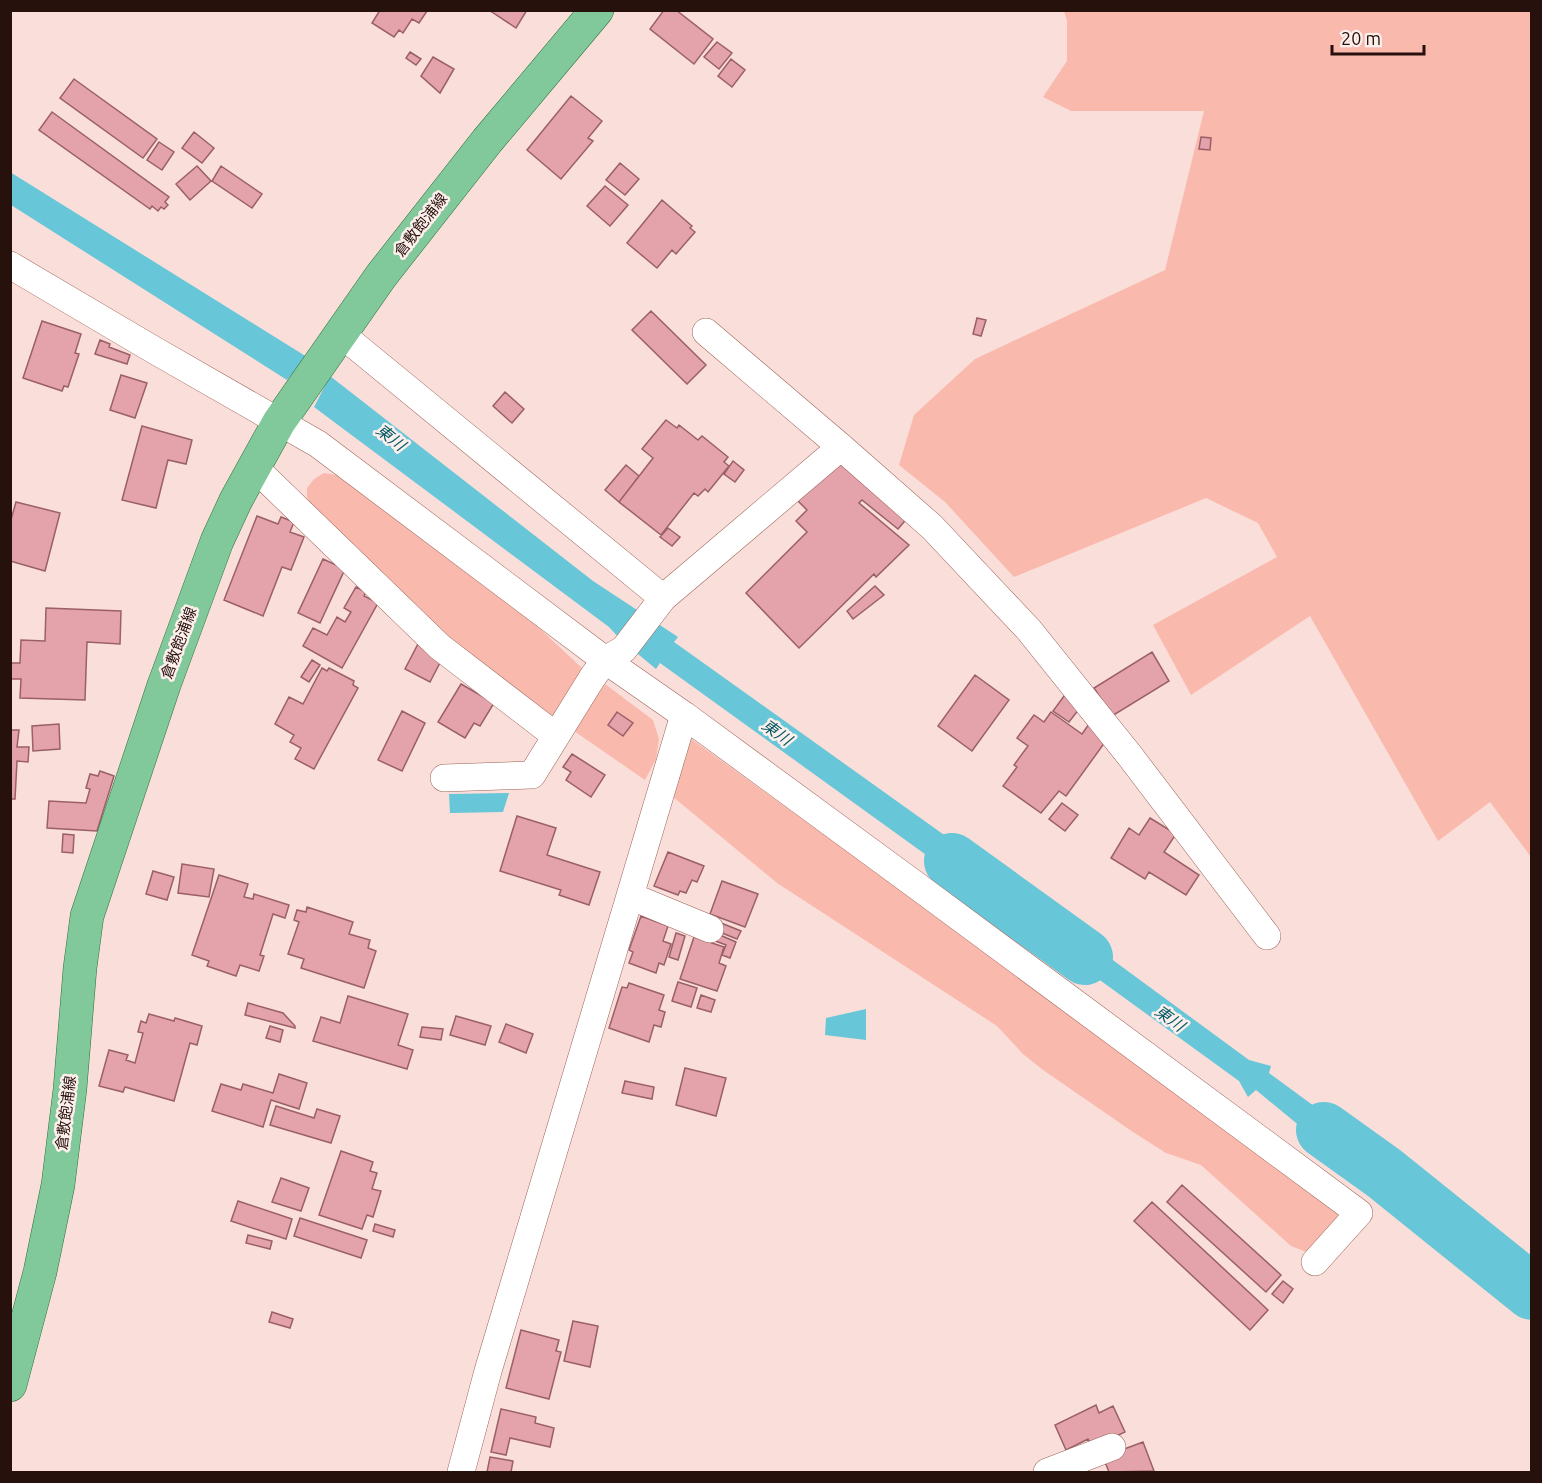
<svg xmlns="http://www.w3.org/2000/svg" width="1542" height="1483" font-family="Ubuntu,'Noto Sans JP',sans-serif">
<rect width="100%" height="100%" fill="#faded9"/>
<path fill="#fab9ad" d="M1064,11H1531V857L1490,802L1438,841L1310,616L1191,695L1153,625L1277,557L1258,523L1206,498L1014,577L945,502L899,465L914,415L975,359L1165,270L1204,111H1071L1043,97L1067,61V21Z
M324,473L343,476L399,516L538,627L583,669L584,679L549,721L441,635L319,523L307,497V488L314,479Z
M605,684L653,720L659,739L656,759L645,780L574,731Z
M690,738L1091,1028L1339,1214L1309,1253L1291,1246L1201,1165L1166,1153L1133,1132L1043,1070L1023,1054L997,1026L777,883L672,796Z"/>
<path fill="#67c6d7" d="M10,172L307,357L287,380L11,205Z
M330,376L593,581L678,637L674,642L1024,892L1008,914L660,663L656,669L621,640L609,627L314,407Z
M509,793L503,812L450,813L449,794Z
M1031,900L1249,1060L1271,1066L1269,1073L1393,1164L1375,1188L1256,1090L1248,1097L1239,1081L1017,920Z
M866,1009V1040L825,1035L826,1018Z
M1401,1175L1473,1227L1494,1234L1490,1240L1531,1275V1304L1474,1257L1468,1264L1460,1246L1387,1195Z"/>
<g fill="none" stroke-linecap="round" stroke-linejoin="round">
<path stroke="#67c6d7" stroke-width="56" d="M952,861L1085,957
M1324,1130L1384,1173L1532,1292"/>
</g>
<path fill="#e4a3ab" stroke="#9a5f68" stroke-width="1.5" d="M380,10H425L427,11L419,23L412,19L403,33L399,30L394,37L372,23Z
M489,10H527L516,28Z
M664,10H676L713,39L694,64L650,29Z
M717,42L732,53L719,69L704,57Z
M410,52L421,59L416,65L406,58Z
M433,57L454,69L440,93L421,76Z
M731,59L745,70L732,87L718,76Z
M74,79L157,139L143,158L60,98Z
M571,96L602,121L588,138L593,141L561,179L527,150Z
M52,112L169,197L165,202L168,205L164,209L161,207L158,211L152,206L150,209L39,130Z
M194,132L214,148L202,163L182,148Z
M1201,137L1211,138L1210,150L1199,149Z
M159,142L174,152L162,170L147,160Z
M620,163L639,179L625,195L606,180Z
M197,166L211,181L190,200L176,184Z
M221,166L262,194L252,208L212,181Z
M605,186L628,205L610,226L587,206Z
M662,200L692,226L690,228L695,232L676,254L672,250L657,268L627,243Z
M651,311L706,365L687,384L632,330Z
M977,318L986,320L981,336L973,334Z
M42,321L81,334L75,353L79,354L68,387L64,386L62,391L23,378Z
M100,340L110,344L109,347L130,355L127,364L95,354Z
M121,375L147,383L135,418L110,410Z
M505,392L524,409L512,423L493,406Z
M666,420L677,428L679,425L698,440L702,436L728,457L724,462L729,466L708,492L705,489L698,496L694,493L661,535L619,502L653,458L642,449Z
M142,426L192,440L186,464L168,460L156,508L122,500Z
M840,457L909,516L898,529L862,500L859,503L909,545L876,577L874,574L799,648L746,593L807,532L796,521L807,510L795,498Z
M733,461L744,470L735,482L724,474Z
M626,465L639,476L619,502L605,490Z
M16,502L60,513L45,571L10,561V523Z
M257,516L278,524L281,517L294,522L290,532L304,537L291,570L282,567L263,616L224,600Z
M668,528L680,537L672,546L660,537Z
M323,559L345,569L320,623L298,613Z
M875,586L884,595L853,619L847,611Z
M356,587L366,592L364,596L378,603L342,668L303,646L313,628L327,635L337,617L345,622L351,612L344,608Z
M46,608L121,611L120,644L87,642L85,700L20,698L21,679H10V663H20L21,640L45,641Z
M419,642L444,655L430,682L405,669Z
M1152,652L1169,681L1112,716L1094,688Z
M312,660L320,665L309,682L301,677Z
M322,668L327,671L329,668L354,681L353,685L358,688L314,769L295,759L301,748L290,742L294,735L275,724L289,697L303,704Z
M975,675L1009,700L972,751L938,726Z
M461,684L494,703L480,726L474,723L465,738L438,722Z
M1067,692L1083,704L1069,722L1053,711Z
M402,711L425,723L402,771L378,760Z
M617,712L633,723L623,736L608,725Z
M1051,712L1082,734L1089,724L1108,738L1066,796L1059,791L1041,813L1003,786L1017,767L1014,765L1028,746L1017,738L1034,715L1044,722Z
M59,724L60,749L33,751L32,726Z
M10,730H19L17,747H29L28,762L17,761L15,799H10Z
M572,754L605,775L591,797L566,780L571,772L563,767Z
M100,771L114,776L97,831L47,828L49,801L86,803L90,789L86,788L90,774L98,776Z
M1062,803L1078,815L1065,831L1049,819Z
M517,816L556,828L547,855L600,872L589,905L559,895L561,890L500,871Z
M1150,818L1176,834L1164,852L1199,875L1186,895L1149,872L1145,879L1111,858L1129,828L1139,835Z
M63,834L74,835L73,853L62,852Z
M668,852L704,866L697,882L692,880L686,893L680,891L678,895L654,886Z
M182,864L214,869L209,897L178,893Z
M153,871L174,877L167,900L146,894Z
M219,875L248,884L244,897L253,899L254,894L289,905L285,918L273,914L260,955L264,956L259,971L240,965L236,976L207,966L209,961L192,955Z
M722,881L758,894L745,927L710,914Z
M307,907L353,922L349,934L370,940L368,948L376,951L364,988L301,968L304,959L288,954L299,922L294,920L297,910L306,912Z
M641,916L668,926L663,941L671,944L664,965L659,963L656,973L629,963L633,952L629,950Z
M721,923L741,931L737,939L717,931Z
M713,932L736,942L730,958L722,955L726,945L710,939Z
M676,933L685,936L678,960L669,957Z
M694,937L724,947L719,963L726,966L717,991L680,979Z
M678,982L697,988L691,1007L672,1001Z
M629,983L664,995L659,1010L665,1012L661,1027L654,1025L649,1042L609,1028L622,987L627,988Z
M701,995L715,1000L711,1012L697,1008Z
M348,996L408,1014L398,1045L413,1050L407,1069L313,1041L321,1017L340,1023Z
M248,1003L283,1013L295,1026V1028L245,1015Z
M149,1014L174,1021L175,1018L202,1026L197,1045L190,1043L174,1101L125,1087L123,1092L99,1086L109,1050L128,1055L126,1060L135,1063L143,1033L138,1032L141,1021L146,1023Z
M456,1016L491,1026L485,1045L450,1035Z
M506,1024L533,1034L526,1053L499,1042Z
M270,1026L283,1030L280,1042L266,1038Z
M422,1027L443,1029L441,1040L420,1037Z
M685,1068L726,1078L716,1116L676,1105Z
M279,1074L307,1083L299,1109L271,1100L263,1127L212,1111L221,1084L241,1090L243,1084L273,1093Z
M625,1081L654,1087L652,1099L622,1093Z
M276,1106L314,1118L317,1109L340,1116L331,1143L270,1125Z
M341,1151L373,1162L370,1171L377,1173L372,1189L381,1191L373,1217L367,1215L362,1229L319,1215Z
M281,1178L309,1188L301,1211L272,1202Z
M1182,1185L1281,1275L1266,1292L1167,1202Z
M238,1201L292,1219L286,1239L231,1221Z
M1152,1202L1268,1310L1250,1330L1134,1221Z
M300,1218L367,1240L361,1258L294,1236Z
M375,1224L395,1230L393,1237L373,1231Z
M248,1235L272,1241L270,1249L246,1243Z
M1283,1281L1293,1289L1283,1303L1272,1294Z
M272,1312L293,1319L290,1328L269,1322Z
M573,1321L598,1326L590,1367L564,1361Z
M521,1330L559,1340L556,1351L561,1352L549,1399L506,1388Z
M1096,1405L1099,1413L1113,1406L1125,1432L1092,1448L1088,1439L1066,1450L1055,1425Z
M501,1409L536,1417L535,1423L554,1428L550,1447L510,1438L506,1455L491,1452Z
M1143,1442L1154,1471L1109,1472L1103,1457Z
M490,1457L513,1461L511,1472H487Z"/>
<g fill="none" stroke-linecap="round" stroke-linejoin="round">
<g stroke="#9c6258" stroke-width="28">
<path id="street" d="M10,265L154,350L318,444L605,660L684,715L913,883L1359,1213L1315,1262
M706,332L841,447L932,527L1029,630L1130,756L1267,936
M341,334L663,598
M254,467L440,647L556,736
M444,778L532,775L592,678L605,660L624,649L663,598L841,447
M630,896L710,929
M461,1472L488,1371L684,715
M1047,1472L1112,1447"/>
</g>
<g stroke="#2b713c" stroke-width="34">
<path id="primary" d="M10,1385L40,1272L58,1185L70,1089L80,968L87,916L164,685L217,541L236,500L279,422L381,276L487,141L597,10"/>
</g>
<use href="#street" stroke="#fff" stroke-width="27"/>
<use href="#primary" stroke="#81c99a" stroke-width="33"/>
</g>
<g text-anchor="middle" stroke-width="5" stroke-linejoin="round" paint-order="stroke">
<g font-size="15" fill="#27110d" stroke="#fdefec">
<text transform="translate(421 225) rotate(-52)" y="5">倉敷飽浦線</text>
<text transform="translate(179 643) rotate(-70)" y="5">倉敷飽浦線</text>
<text transform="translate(66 1113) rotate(-83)" y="5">倉敷飽浦線</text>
</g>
<g font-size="16" font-style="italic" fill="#005965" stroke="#fdefec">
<text transform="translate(391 437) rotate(38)" y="6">東川</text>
<text transform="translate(777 732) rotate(36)" y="6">東川</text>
<text transform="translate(1170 1018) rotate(36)" y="6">東川</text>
</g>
</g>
<rect width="1542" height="1483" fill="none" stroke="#27110d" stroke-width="24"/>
<path d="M1332 45v9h92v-9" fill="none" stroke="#27110d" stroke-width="3"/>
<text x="1341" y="45" font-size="18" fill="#27110d" stroke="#fdefec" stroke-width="4.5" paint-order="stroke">20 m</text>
</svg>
